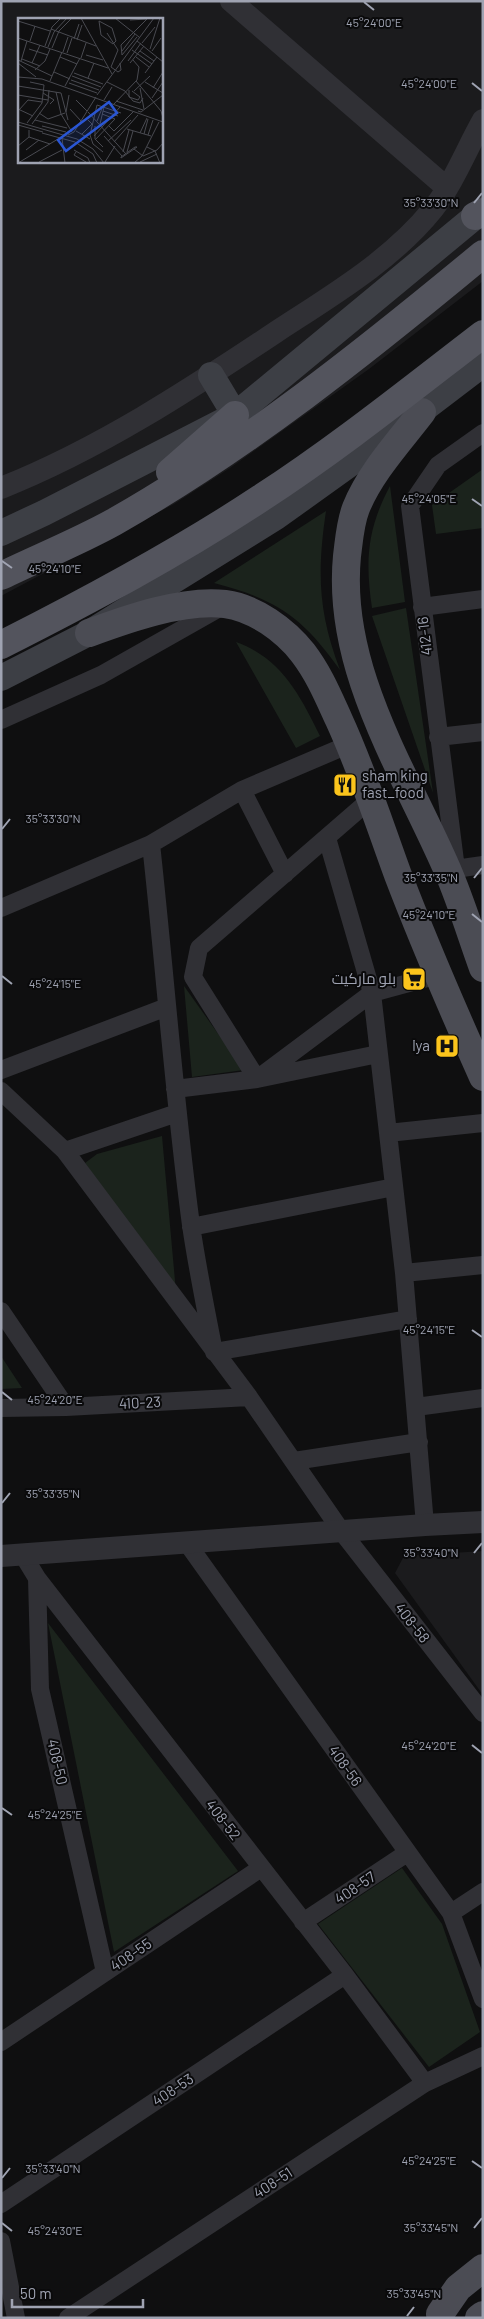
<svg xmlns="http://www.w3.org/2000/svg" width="484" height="2319" font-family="Barlow,Cairo,sans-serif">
<rect width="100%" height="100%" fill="#0f0f10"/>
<path fill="#1b1b1d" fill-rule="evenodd" d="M1,1H483V281L369,369L230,468L174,504L1,596ZM19,19H161V161H19Z
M483,1551V1695L395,1573L404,1556Z"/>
<path fill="#1b231c" d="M483,469V528L436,534L432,505Z
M390,486L405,602L372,608C365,561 367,529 390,486Z
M326,511C317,572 318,612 340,670C303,617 276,599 214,583Z
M406,608L433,793L372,616Z
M236,642C281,658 300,695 320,736L296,748Z
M184,986L244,1070L192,1077Z
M162,1136L176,1292L85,1163L97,1154Z
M1,1356L22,1388L1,1389Z
M48,1623L238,1871L114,1952Z
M402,1868L442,1924L480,2032L429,2067L318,1924Z"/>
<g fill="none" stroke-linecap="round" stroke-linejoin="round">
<path stroke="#303035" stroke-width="18" d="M422,607L483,599
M1,720L101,675L223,606
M438,737L483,732
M242,790L285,874
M327,838L372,993L404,1273L425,1525
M151,844C165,971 174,1098 191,1225C197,1267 206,1310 214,1352L408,1319
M456,869L410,506L438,465L483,433
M448,870L483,865
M1,908L151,844L242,790L350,744
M1,1070L167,1007
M257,1079L193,977L199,948L372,798
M257,1079L372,993L438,975
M175,1089L257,1079L378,1054
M1,1091L65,1151L249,1397L342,1532L483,1713
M388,1133L483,1123
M65,1151L177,1113
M191,1227L394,1187
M404,1273L483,1265
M1,1311L66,1407
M416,1407L483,1398
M1,1408L66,1407L249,1397
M294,1461L419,1442
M187,1543L451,1913L483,1999
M23,1555L37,1578L345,1975L425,2083
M37,1578L40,1689L105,1972
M451,1913L483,1892
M303,1922L407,1853
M1,2042L261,1868
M1,2204L345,1975
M1,2241L16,2318
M68,2318L425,2083L483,2056"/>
<path stroke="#303035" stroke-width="22" d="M231,1L447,188
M1,488C99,449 189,390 276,332C331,296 391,261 433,209C454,182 466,150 483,120
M1,1556L425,1525L483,1522"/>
<path stroke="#3d3f45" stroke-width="26" d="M211,375L235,415
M1,533L44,513L235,415L483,210
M1,678L89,633L276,517L382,441L483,364"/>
<path stroke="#4b4c54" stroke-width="28" d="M422,412C399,442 370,473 356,508C350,523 349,541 347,556C336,669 404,770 447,869C461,901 471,935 483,968
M89,633C127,619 183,599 225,604C255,608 285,630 303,653C319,674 328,696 339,720C362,770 379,823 398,875C424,943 453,1010 483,1077
M440,2314L458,2288L483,2268
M479,2318L483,2315"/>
<path stroke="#53545d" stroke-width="28" d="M475,216L483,212
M170,472L235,415
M1,576C38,558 78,542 114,522C246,447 366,351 483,254
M1,645C90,600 178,553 261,498C338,448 410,390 483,334"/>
</g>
<path fill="none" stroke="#9fa3b2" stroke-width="2" d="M364,2L374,10M472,83L482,91M474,203L482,193M472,499L482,506M2,561L12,568M2,829L10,819M474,878L482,868M472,914L482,922M2,976L12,984M472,1330L482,1337M2,1392L12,1400M2,1503L10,1493M474,1553L482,1543M472,1745L482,1753M2,1808L12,1815M472,2161L482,2168M2,2178L10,2168M2,2223L12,2231M474,2228L482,2218M407,2316L414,2307"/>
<defs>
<g id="restaurant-square" transform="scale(1.25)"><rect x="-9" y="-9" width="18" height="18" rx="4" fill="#fbc41c" stroke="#0a0a0b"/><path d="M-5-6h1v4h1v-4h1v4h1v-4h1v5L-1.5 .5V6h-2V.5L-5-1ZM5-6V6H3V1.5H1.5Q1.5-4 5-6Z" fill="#111"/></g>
<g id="supermarket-square" transform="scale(1.25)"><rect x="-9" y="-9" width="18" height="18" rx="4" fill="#fbc41c" stroke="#0a0a0b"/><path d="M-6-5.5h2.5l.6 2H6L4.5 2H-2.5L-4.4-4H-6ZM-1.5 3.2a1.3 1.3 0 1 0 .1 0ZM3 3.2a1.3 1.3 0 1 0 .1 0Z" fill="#111"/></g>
<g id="hospital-square" transform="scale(1.25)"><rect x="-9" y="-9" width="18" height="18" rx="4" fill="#fbc41c" stroke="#0a0a0b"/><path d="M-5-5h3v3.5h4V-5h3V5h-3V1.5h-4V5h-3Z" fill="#111"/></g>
</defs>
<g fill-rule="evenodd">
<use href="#restaurant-square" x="345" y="785"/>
<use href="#supermarket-square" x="414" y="979"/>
<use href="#hospital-square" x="447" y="1046"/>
</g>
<g text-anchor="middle" stroke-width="4" stroke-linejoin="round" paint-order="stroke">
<g font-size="15" fill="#9fa3b2" stroke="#0a0a0b">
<text transform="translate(425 636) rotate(-97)" y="5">412-16</text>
<text transform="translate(140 1403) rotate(-3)" y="5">410-23</text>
<text transform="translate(412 1623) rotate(52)" y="5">408-58</text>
<text transform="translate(57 1762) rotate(77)" y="5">408-50</text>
<text transform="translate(345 1766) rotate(55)" y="5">408-56</text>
<text transform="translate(223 1820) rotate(52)" y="5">408-52</text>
<text transform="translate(355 1888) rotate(-34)" y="5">408-57</text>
<text transform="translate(131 1955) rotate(-34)" y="5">408-55</text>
<text transform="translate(173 2090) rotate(-34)" y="5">408-53</text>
<text transform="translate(273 2183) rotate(-33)" y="5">408-51</text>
</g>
<g font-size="15" fill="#9fa3b2" stroke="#0a0a0b" text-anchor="end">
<text x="362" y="781" text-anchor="start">sham king<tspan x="362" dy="17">fast_food</tspan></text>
<text x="396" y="984">بلو ماركيت</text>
<text x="430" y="1051">lya</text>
</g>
</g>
<g transform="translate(18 18)">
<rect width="145" height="145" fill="#0f0f10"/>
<path fill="none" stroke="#494a51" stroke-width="1" d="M63,0L94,56M97,0L121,19M112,2L129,1M0,3L32,13M81,3L94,10L98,23L95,26L83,17ZM33,11L78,28M89,15L100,32L93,49L100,54L103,52L102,45M119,19L104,37L103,27L130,0M0,20L90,50M56,21L61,6M59,22L64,7M12,23L17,8M119,23L145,44M124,25L137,9M27,28L34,9L43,0M30,29L36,14L49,0M34,30L41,13L54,0M11,31L30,37M132,31L142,0M114,32L134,46M104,33L117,16M122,33L136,43M134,33L143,20M45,34L50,19M49,35L54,20M68,37L85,42M42,39L59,46M118,39L131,49M63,40L68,25M4,41L22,48M0,42L34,58M3,43L9,23M110,43L123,25M0,45L18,59M14,45L22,27M112,45L126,28M17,52L27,43L32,31M36,54L52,61M56,55L85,66M127,55L139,39M54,58L83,69M0,59L24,61L145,104M70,60L76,45M53,62L81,72M32,63L44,34M118,63L143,93L145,100M89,64L107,73L115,83L122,85L125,80M127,64L145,75M51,65L79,75M0,68L43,75M47,68L62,40M122,70L126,91M135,70L145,54M111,72V79L120,82L122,79L114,73M116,73L132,58M38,74L43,96L54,114M25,75L36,82L32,86M43,75L50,102M0,77L30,82M79,77L136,0M134,80L145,64M58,82L69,93M86,82L94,69M98,83L125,92M96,86L119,62L121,49L115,42M0,91L15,98M52,91L63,103M1,92L10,82L24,84M85,93L100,98M120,93L123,94L145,77M48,94L51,77M70,94L108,136M21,95L30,101L47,95M17,102L49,110M79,103L85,88M0,104L59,121L75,131L86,145M9,105L24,85L26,67L12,64M14,106L30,84L31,72M82,106L86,89M0,107L25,114M24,108L48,114M77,108V121L85,129M91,108L96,113L115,94M109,111L133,118M58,113L72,121M24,115L57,124L75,136L79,145M122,115L129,100M64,116L74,106L70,102M126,116L130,101M50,117L56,114L78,79M130,117L135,102M76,118L102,89M86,118L104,138M11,119L32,126M44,120L47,145M77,122L97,101L84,96M90,123L113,102M96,124L120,97M0,128L11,119V112M117,129H119L103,140V139ZM129,129L137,133L142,145M116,131L125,138L139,132L145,125M8,132L21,122M56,132L70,140L72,145M58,134L56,137L68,144M85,134L75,126L72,117L79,87L103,95M105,134L111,112M109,134L115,113M21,144L44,132M87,144L97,128M122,144L139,136M0,145L40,121M116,145L124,138L141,104"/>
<path fill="#2a56d4" fill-opacity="0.15" stroke="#2a56d4" stroke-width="2.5" d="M91,84L99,95L48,133L40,122Z"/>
<rect width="145" height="145" fill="none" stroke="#9fa3b2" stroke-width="2.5"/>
</g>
<g font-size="12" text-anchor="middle" fill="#9fa3b2" stroke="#0a0a0b" stroke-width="4" stroke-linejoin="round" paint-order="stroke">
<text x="374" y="27">45°24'00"E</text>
<text x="429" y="88">45°24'00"E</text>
<text x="431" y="207">35°33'30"N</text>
<text x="429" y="503">45°24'05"E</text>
<text x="55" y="573">45°24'10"E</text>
<text x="53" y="823">35°33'30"N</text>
<text x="431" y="882">35°33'35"N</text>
<text x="429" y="919">45°24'10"E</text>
<text x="55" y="988">45°24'15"E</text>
<text x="429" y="1334">45°24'15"E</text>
<text x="55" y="1404">45°24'20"E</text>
<text x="53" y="1498">35°33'35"N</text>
<text x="431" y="1557">35°33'40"N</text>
<text x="429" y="1750">45°24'20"E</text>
<text x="55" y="1819">45°24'25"E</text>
<text x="429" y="2165">45°24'25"E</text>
<text x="53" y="2173">35°33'40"N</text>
<text x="431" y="2232">35°33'45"N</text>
<text x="55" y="2235">45°24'30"E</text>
<text x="414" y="2298">35°33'45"N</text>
</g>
<rect width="484" height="2319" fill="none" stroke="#9fa3b2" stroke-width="5"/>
<path d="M12 2299v8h131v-8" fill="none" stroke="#9fa3b2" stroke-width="2.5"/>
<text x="20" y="2299" font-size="15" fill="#9fa3b2" stroke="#0a0a0b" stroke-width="4" paint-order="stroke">50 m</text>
</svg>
